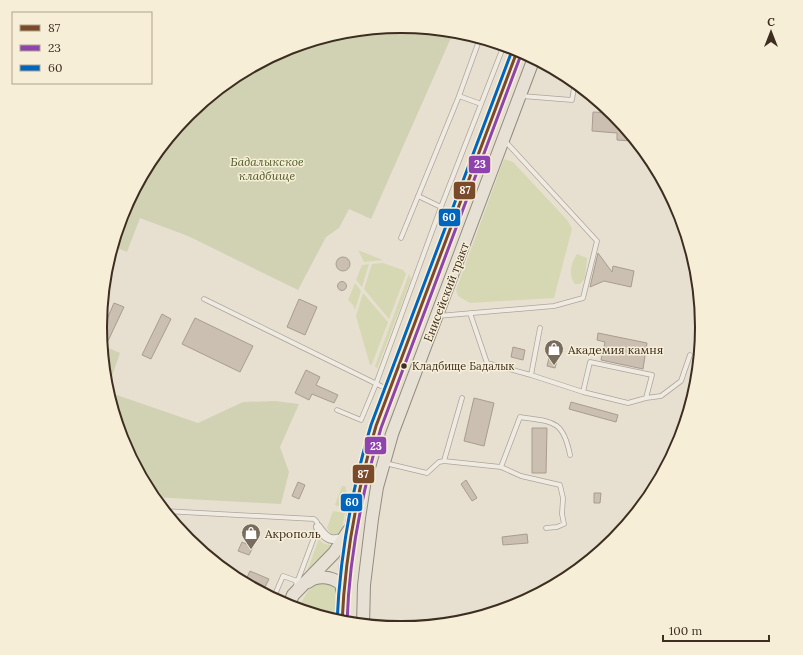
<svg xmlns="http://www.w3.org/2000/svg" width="803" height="655" font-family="Lora,serif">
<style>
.green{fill:#d6d7b3}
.cemetery{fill:#d1d1b3}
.building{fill:#cbbfb2;stroke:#a89c90}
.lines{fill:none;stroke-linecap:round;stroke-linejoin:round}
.lane-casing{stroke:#ada599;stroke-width:5.5}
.street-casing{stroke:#ada599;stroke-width:10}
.primary-casing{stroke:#928b80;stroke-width:14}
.lane{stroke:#efebe3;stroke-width:4}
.street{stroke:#efebe3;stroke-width:8}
.primary{stroke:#e6e1d4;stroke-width:12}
.bus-1-casing{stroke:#f7eed8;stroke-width:6}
.bus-2-casing{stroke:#f7eed8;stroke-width:6}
.bus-3-casing{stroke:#f7eed8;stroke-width:6}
.bus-1{stroke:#7a4b2a;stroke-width:3}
.bus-2{stroke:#8e44ad;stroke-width:3}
.bus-3{stroke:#0065bd;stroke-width:3}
.bus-dot{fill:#3d2e20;stroke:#f7eed8;stroke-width:1.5}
.labels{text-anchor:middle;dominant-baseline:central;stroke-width:3;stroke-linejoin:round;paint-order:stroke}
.bus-label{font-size:11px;fill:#3d2e20;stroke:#f7eed8;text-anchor:start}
.park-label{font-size:12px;font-style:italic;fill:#4d5a26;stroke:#f7eed8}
.street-label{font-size:12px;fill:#3d2e20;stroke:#f7eed8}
.poi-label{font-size:12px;fill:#3d2e20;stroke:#f7eed8;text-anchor:start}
.rim{fill:none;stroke:#3d2e20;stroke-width:2}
.line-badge{stroke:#f7eed8;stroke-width:1.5}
.badge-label{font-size:11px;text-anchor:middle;font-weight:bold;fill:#fff}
</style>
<rect width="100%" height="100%" fill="#e7e0d1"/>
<path class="green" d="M 504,159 L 513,162 L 568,221 L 572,229 L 554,298 L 470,303 L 458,296 L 456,290 Z
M 358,250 L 383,260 L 364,262 Z
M 577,254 L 587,258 L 585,278 L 580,284 L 575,284 C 568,276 571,262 577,254 Z
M 383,263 L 403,270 L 406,274 L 389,319 L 364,289 L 372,264 Z
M 369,264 L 362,287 L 356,280 L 362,265 Z
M 409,274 L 411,279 L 377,369 L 375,366 Z
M 355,283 L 361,291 L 355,310 L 353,305 L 348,300 Z
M 363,293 L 388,322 L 372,364 L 370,365 L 356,316 Z
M 342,486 L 345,486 L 347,493 L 340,507 L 335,505 Z
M 333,511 L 345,513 L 342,529 L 339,534 L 334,535 L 330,533 L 327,528 Z
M 319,539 L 324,544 L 331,545 L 330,548 L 306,574 Z
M 320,583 L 328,583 L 336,589 L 335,621 L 297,609 L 310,588 Z"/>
<path class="cemetery" d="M 402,26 L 454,31 L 371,219 L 349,209 L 339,228 L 326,237 L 298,290 L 188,236 L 140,218 L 127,252 L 113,246 L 123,212 L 151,160 L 188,114 L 234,77 L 286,49 L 343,32 Z
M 102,345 L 120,353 L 110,382 L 111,393 L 198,423 L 243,402 L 275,401 L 299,404 L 280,447 L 289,472 L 281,504 L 152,497 L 123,443 L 106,386 Z"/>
<path class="building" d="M 593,112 L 613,113 L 631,134 L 631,141 L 617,140 L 617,133 L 592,131 Z
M 598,253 L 612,272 L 613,266 L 634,271 L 631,287 L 604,281 L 590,287 Z
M336 264a7 7 0 1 1 14 0a7 7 0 1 1-14 0Z
M337.5 286a4.5 4.5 0 1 1 9 0a4.5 4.5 0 1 1-9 0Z
M 299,299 L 317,307 L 305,335 L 287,327 Z
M 114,303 L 124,307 L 107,343 L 101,340 L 101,333 Z
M 162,314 L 171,319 L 151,359 L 142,355 Z
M 195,318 L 253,346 L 240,372 L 182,344 Z
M 598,333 L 647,343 L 643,369 L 601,360 L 605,342 L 597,340 Z
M 513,347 L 525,350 L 523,360 L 511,357 Z
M 550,354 L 558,357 L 555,368 L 547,366 Z
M 306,370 L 320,377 L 316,385 L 338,395 L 334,403 L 312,394 L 309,400 L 295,393 Z
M 474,398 L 494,403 L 484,446 L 464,441 Z
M 571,402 L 618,415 L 616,422 L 569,409 Z
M 532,428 L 547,428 L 546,473 L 532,473 Z
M 466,480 L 477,498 L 472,501 L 461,484 Z
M 298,482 L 305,485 L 299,499 L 292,496 Z
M 594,493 L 601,493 L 600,503 L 594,503 Z
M 527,534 L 528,543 L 503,545 L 502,537 Z
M 242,542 L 253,547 L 249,555 L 238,551 Z
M 250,571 L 269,579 L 262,593 L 244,584 Z"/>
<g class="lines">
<g class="lane-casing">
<path id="lane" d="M 459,96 L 481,104
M 522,96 L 572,100 L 575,82
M 418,196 L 441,207
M 401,238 L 459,96 L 480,38
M 696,279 L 696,266
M 204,299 L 389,390
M 470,313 L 487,363 L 531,375 L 583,392 L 628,403 L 646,398 L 652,375 L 590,362 L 583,392
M 438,316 L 554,306 L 583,298 L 597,241 L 505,141
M 531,375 L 540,328
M 646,398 L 661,396 L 681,381 L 690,355
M 337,410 L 361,420 L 376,384 L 441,207 L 504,45
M 444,461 L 462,398
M 385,463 L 427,473 L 439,462 L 444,461 L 501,467 L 521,476 L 560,485 L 563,498 L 562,514 L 564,524 L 557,527 L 546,528
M 501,467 L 520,417 C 552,422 563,419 570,455
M 164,511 L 314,519 L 317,522 L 318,527 L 295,588
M 273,599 L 283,576 L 297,581 L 296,582"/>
</g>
<g class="street-casing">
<path id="street" d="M 318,527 C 326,539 331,542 345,537"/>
</g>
<g class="primary-casing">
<path id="primary" d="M 308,582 C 317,575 331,576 341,584 L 343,593
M 288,607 L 293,595 L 334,553 L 349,530
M 342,623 C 343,556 356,490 376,426 L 518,49
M 363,625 L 364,585 L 372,519 L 377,487 L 392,434 L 534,58"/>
</g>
<use href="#lane" class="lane"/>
<use href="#street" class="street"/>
<use href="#primary" class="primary"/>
<g class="bus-1-casing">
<path id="bus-1" d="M 342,623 C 345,555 357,491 376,426 L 518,49"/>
</g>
<g class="bus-2-casing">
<path id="bus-2" d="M 347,623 C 349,556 362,492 381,428 L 522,52"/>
</g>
<g class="bus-3-casing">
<path id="bus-3" d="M 337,622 C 340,554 352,489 371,425 L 513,48"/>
</g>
<use href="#bus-1" class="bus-1"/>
<use href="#bus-2" class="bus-2"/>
<use href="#bus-3" class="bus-3"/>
</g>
<defs>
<g id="shop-pin" transform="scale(1)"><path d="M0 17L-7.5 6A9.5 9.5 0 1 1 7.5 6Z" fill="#786c5e" stroke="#f7eed8"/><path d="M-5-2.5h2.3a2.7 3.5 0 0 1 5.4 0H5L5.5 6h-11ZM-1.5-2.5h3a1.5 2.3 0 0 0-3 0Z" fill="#fff"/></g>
</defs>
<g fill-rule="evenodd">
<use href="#shop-pin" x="554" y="349"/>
<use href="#shop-pin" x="251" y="533"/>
</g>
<circle class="bus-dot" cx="404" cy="366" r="3.5"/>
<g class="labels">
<g class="bus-label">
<text x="412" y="366">Кладбище Бадалык</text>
</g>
<g class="park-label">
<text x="267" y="161">Бадалыкское<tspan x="267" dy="14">кладбище</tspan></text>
</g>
<g class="street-label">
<text transform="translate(446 292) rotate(-69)">Енисейский тракт</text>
</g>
<g class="poi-label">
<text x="568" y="349">Академия камня</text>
<text x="265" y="533">Акрополь</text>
</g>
</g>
<path d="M0 0H803V655H0ZM107 327a294 294 0 1 1 588 0a294 294 0 1 1-588 0Z" fill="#f7eed8" fill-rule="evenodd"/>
<path class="rim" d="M107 327a294 294 0 1 1 588 0a294 294 0 1 1-588 0Z"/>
<g class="line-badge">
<rect x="468" y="155" width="23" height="19" rx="4" fill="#8e44ad"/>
<rect x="453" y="181" width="23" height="19" rx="4" fill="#7a4b2a"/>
<rect x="438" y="208" width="23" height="19" rx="4" fill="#0065bd"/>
<rect x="364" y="436" width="23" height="19" rx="4" fill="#8e44ad"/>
<rect x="352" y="464" width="23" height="20" rx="4" fill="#7a4b2a"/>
<rect x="340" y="493" width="23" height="19" rx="4" fill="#0065bd"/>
</g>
<g class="badge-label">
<text x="480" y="168">23</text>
<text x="465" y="194">87</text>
<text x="449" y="221">60</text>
<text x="376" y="450">23</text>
<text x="363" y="478">87</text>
<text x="352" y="506">60</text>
</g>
<rect x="12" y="12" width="140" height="72" fill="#f7eed8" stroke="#ada18e"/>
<rect x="20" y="25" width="20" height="6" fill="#7a4b2a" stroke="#ada18e"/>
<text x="48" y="32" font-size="12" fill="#3d2e20">87</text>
<rect x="20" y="45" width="20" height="6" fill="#8e44ad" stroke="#ada18e"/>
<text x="48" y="52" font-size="12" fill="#3d2e20">23</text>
<rect x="20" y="65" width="20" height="6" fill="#0065bd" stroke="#ada18e"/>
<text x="48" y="72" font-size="12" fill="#3d2e20">60</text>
<g transform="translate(771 32)" stroke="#f7eed8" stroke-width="3" paint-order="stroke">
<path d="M0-3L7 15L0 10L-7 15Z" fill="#3d2e20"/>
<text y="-6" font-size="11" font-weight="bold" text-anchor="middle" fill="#3d2e20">С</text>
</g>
<path d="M663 635v6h106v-6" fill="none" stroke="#3d2e20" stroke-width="2"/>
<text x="669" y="635" font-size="12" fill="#3d2e20" stroke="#f7eed8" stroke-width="3" paint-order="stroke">100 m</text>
</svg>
